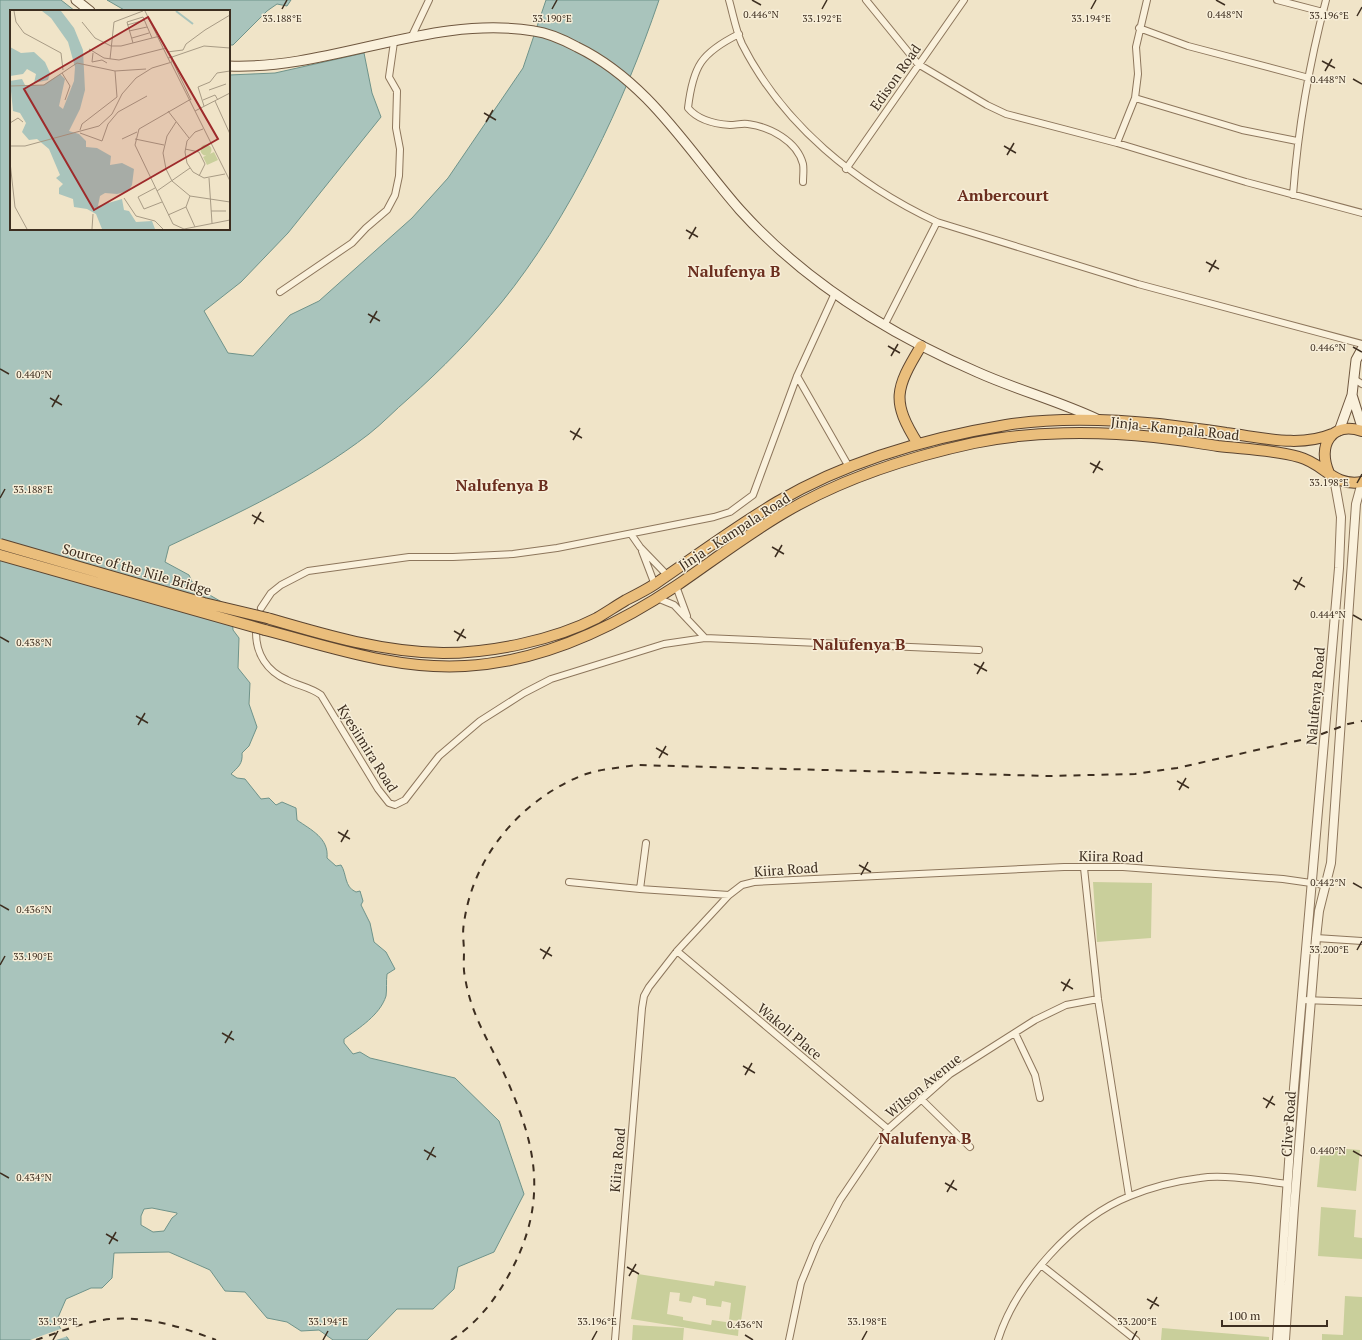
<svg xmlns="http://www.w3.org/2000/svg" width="1362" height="1340" font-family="'PT Serif',serif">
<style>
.green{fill:#c9cf9b}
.water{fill:#a9c4bc;stroke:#6f938a;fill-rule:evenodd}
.pier{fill:#f0e4c8}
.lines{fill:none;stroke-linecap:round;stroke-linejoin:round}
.minor-casing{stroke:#8d765c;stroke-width:8}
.tertiary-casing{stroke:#8d765c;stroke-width:10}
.secondary-casing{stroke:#6f573f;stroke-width:11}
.trunk-casing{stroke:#5b4430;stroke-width:12}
.minor{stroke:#faf1dc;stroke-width:6}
.tertiary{stroke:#faf1dc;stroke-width:8}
.secondary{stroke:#faf1dc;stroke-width:9}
.trunk{stroke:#eabe7c;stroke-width:10}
.rail{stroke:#3d2e20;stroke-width:2;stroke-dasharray:7 7;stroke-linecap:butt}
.trunk-bridge-casing{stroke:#5b4430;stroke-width:12;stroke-linecap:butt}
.trunk-bridge{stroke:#eabe7c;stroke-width:10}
.ticks{fill:none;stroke:#3d2e20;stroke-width:1.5}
.labels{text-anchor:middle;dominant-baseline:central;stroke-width:3;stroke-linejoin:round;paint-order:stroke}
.street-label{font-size:14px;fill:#3d2e20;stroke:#f7eed8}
.quarter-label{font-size:16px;font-weight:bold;fill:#6b2e1e;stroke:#f7eed8}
.inset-river{fill:none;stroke:#a9c4bc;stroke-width:2}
.inset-road{fill:none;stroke:#a89b85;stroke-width:1}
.view{fill:#9e2a2b;fill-opacity:0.15;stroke:#9e2a2b;stroke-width:2}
.inset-edge{fill:none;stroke:#3d2e20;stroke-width:2}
.ticks-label{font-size:10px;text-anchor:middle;fill:#3d2e20;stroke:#f7eed8;stroke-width:3;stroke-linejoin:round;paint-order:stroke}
</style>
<rect width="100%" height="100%" fill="#f0e4c8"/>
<path class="green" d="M 1093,882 L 1152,883 L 1151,938 L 1097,942 Z
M 1321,1147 L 1360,1150 L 1356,1191 L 1317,1187 Z
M 1321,1207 L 1356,1210 L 1354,1237 L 1362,1238 L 1362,1259 L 1318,1256 Z
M 638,1274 L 714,1286 L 715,1281 L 746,1286 L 741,1321 L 729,1320 L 731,1303 L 722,1301 L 721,1307 L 706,1305 L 706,1299 L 693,1296 L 691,1303 L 679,1301 L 680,1293 L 670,1292 L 667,1314 L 683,1317 L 683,1320 L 711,1325 L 712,1320 L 739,1324 L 738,1336 L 631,1319 Z
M 1345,1296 L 1362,1297 L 1362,1340 L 1322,1340 L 1322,1334 L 1343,1335 Z
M 633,1325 L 684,1328 L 683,1340 L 632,1340 Z
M 1162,1328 L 1269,1337 L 1269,1340 L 1161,1340 Z"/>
<path class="water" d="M 0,0 L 61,0 L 75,11 L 11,11 L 11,229 L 229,229 L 229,75 L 275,73 L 364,53 L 372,93 L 381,117 L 288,233 L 241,282 L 204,311 L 228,353 L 253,356 L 290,315 L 319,301 L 412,218 L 448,178 L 523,68 L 546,0 L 659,0 C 624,103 570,218 501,303 C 473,337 442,369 408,399 C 395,410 383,423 369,434 C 308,481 239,513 169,546 L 165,562 L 189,575 L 194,586 L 227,605 L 232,615 L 233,630 L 239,638 L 238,668 L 250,683 L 249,704 L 257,727 L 249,746 L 242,753 C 243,764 238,767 231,774 L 237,778 L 245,779 L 261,799 L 269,798 L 276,805 L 282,802 L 296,808 L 297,820 C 311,830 329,838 327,858 L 336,866 L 341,865 C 347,874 344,887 356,892 L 360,891 L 363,901 L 361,905 L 370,923 L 374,942 L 386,952 L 395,969 L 387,974 C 386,981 387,990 386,996 C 380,1015 359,1028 344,1039 L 344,1043 L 353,1054 L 360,1052 L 370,1058 L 455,1078 L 499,1121 L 524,1194 L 494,1252 L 458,1267 L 454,1289 L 433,1309 L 397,1309 L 367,1340 L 333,1340 L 319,1330 L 301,1331 L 287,1322 L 267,1318 L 245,1292 L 225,1291 L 210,1270 L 169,1252 L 114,1253 L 112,1278 L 102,1288 L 91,1288 L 66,1299 L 56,1322 L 69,1340 L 0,1340 ZM 152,1208 L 177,1213 L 177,1214 L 172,1218 L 164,1231 L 153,1232 L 141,1225 L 141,1216 L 144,1209 Z
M 107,0 L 291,0 L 287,6 L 277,4 L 267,11 L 233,45 L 229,45 L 229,11 L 126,11 Z"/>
<path class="pier" d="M 63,1328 L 68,1336 L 56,1340 L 30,1340 Z"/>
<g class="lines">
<g class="minor-casing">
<path id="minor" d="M 729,0 C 733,14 736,31 742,44 C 783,125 856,184 937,222 L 1138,284 L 1362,344
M 866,0 L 918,64 L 987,105 L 1006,114 L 1117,143 L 1246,182 L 1362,213
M 1277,0 L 1323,12
M 1139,28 L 1188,46 L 1309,78
M 739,34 C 701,53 693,66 688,108 C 698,120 715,124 730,125 C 736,125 742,123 748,124 C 770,127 797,141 803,164 C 804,169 803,176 803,182
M 411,38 L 429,0
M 1135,98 L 1242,130 L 1297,141
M 1117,143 L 1135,98 L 1138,74 L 1136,47 L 1147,0
M 846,169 L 964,0
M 1293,195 C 1298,129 1309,64 1326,0
M 280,292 L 352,243 L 366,228 L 387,210 L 395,195 L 399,176 L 400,149 L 396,128 L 397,91 L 389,77 L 394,42
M 884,326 L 937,222
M 797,376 L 849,467
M 1354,379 L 1362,384
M 631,534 L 640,547 L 667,575
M 642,551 L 655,585
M 676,586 L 687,616
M 657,598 L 674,605 L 705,638
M 261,608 L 271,593 L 281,585 L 308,571 L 409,557 L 453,557 L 513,554 L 557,548 L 714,517 L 730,512 L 753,495 L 797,376 L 835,293
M 256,632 C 256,654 267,671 287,680 C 299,686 310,687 321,695 L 378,789 L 389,803 L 395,805 L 405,800 L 439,756 L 480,721 L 524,693 L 551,679 L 664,644 L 705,638 L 979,650
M 1084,868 L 1098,999 L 1129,1196
M 569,882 L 640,889 L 729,895
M 640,889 L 646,843
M 1316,938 L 1362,941
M 677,951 L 888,1129
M 1302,1000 L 1362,1002
M 1015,1033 L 1035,1075 L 1040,1098
M 921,1099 L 970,1147
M 1041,1265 L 1136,1340
M 615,1340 L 642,1008 L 644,996 L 649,987 L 677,951 L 729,895 L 742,885 L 754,882 L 1064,867 L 1123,867 L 1283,879 L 1325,885
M 789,1340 L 801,1283 L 817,1244 L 840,1200 L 888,1129 L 950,1074 L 1035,1020 L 1066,1005 L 1098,999
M 998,1340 C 1016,1283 1074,1218 1130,1196 C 1152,1187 1176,1181 1200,1178 C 1224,1174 1263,1181 1288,1184"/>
</g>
<g class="tertiary-casing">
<path id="tertiary" d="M 1277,1340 L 1294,1088 L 1339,568 L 1341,517 L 1334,478
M 1285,1340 L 1294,1208 L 1316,938 L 1319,911 L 1331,863 L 1356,504 L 1362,482"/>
</g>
<g class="secondary-casing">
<path id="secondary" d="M 76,0 L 90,11
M 229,66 C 332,70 431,14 534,31 C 549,33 564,40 577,47 C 649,82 689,152 740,210 C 805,282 889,334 977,372 C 1017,390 1059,401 1099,420
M 1352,395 L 1362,427
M 1339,431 L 1352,395 L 1356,360 L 1362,349"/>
</g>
<g class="trunk-casing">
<path id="trunk" d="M 918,444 C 891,401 895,389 921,346
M 1329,473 C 1317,446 1331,421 1362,431
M 267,618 C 325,635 382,652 443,653 C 492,653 554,640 597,618 C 607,612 616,606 626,600 C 636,595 646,590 655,584 C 696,556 735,527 777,502 C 847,461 927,438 1006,425 C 1056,417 1109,419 1159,424 C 1181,427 1204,429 1226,433 C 1260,437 1299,448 1332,434
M 265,630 C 331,647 396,670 465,666 C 542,662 613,628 676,586 C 711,562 745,536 782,514 C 839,480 909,457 974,443 C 1030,431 1097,431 1154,437 C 1176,439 1197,443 1218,446 C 1243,449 1276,450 1299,457 C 1325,464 1333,487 1362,482"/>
</g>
<use href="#minor" class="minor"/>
<use href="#tertiary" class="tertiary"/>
<use href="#secondary" class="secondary"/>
<use href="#trunk" class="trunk"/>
<path class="rail" d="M 36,1340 C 60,1332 85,1321 111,1319 C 147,1316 182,1327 216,1340
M 451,1340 C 481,1321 501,1292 516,1261 C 549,1191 533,1136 502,1069 C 487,1039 470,1011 465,977 C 463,969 464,960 464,952 C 464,943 462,933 464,923 C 473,856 521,800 583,775 C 599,769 619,768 636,765 L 1050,776 L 1135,774 L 1177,768 L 1248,752 L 1314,737 L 1348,724 L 1362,721"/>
<g class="trunk-bridge-casing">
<path id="trunk-bridge" d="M 0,544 L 204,603 L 267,618
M 0,555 L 265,630"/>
</g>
<use href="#trunk-bridge" class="trunk-bridge"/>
</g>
<path class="ticks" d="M 752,0 L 761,5M 1216,0 L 1225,5M 282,9 L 287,0M 552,9 L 557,0M 822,9 L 827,0M 1091,9 L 1096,0M 1357,16 L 1362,7M 1322,61 L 1335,68M 1325,71 L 1332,59M 1353,79 L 1362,84M 484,113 L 496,120M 486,122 L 493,110M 1004,146 L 1016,153M 1007,155 L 1014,143M 686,230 L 698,237M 689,239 L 696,227M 1206,262 L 1219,269M 1209,272 L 1216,260M 368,314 L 380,321M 370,323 L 377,311M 888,346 L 900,353M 1353,347 L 1362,352M 891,356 L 898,344M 0,369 L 9,374M 50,398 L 62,405M 52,407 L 59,395M 570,431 L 582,438M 573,440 L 580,428M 1090,463 L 1103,470M 1093,473 L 1100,461M 1357,483 L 1362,474M 0,498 L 5,489M 252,515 L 264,522M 254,524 L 261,512M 772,547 L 784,554M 775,557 L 782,545M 1293,580 L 1305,587M 1295,590 L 1302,577M 1353,615 L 1362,620M 454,631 L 466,638M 0,637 L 9,642M 457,641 L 464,629M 974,664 L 987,671M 977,674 L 984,662M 136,716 L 148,723M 138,725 L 145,713M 656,748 L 668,755M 659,758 L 666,746M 1177,781 L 1189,788M 1179,790 L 1186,778M 338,832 L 350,839M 341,842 L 348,830M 859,865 L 871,872M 861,875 L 868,862M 1353,883 L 1362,888M 0,905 L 9,910M 540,949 L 552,956M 1357,950 L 1362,941M 543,959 L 550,947M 0,965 L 5,956M 1061,982 L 1073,989M 1063,991 L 1070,979M 222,1033 L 234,1040M 225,1043 L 232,1031M 743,1066 L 755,1073M 745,1075 L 752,1063M 1263,1098 L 1275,1105M 1266,1108 L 1273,1096M 424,1150 L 436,1157M 1353,1151 L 1362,1156M 427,1160 L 434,1147M 0,1173 L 9,1178M 945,1183 L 957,1190M 947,1192 L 954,1180M 106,1234 L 118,1241M 109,1244 L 116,1232M 627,1267 L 639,1274M 629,1276 L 636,1264M 1147,1299 L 1159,1306M 1150,1309 L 1157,1297M 745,1335 L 753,1340M 53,1340 L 58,1331M 323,1340 L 328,1331M 592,1340 L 597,1331M 862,1340 L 867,1331M 1132,1340 L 1137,1331"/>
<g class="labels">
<g class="street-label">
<text transform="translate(895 77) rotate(-55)">Edison Road</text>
<text transform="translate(1175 428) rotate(6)">Jinja - Kampala Road</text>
<text transform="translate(734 531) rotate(-33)">Jinja - Kampala Road</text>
<text transform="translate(137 569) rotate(16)">Source of the Nile Bridge</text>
<text transform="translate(1315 696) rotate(-85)">Nalufenya Road</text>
<text transform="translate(368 748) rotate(58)">Kyesiimira Road</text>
<text transform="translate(1111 856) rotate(1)">Kiira Road</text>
<text transform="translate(786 869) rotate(-4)">Kiira Road</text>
<text transform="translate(790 1031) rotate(40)">Wakoli Place</text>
<text transform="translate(923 1085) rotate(-39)">Wilson Avenue</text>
<text transform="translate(1288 1124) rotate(-86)">Clive Road</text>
<text transform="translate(617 1160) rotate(-85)">Kiira Road</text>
</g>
<g class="quarter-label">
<text x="1003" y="195">Ambercourt</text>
<text x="734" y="271">Nalufenya B</text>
<text x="502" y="485">Nalufenya B</text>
<text x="859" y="644">Nalufenya B</text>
<text x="925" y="1138">Nalufenya B</text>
</g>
</g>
<g transform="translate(10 10)">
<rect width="220" height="220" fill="#f0e4c8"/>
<path d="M190.5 140a5.5 5.5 0 1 1 11 0a5.5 5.5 0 1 1-11 0ZM 204,142 L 208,150 L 197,155 L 193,147 Z" fill="#c9cf9b"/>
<path d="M 32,1 L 51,1 L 64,18 L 73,40 L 75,80 L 70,99 L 59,121 L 69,124 L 76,131 L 76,137 L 87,138 L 101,146 L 100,155 L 112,153 L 124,159 L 122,175 L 118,181 L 107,184 L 95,183 L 90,186 L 88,196 L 112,189 L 114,200 L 119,201 L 126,212 L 142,211 L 145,219 L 92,219 L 86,204 L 77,199 L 64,197 L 63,189 L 49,184 L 49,178 L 53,174 L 46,168 L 50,165 L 39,139 L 27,129 L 19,130 L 12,122 L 16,113 L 10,103 L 3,101 L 0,71 L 12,69 L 15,75 L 33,75 L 50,64 L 55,69 L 49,96 L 53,99 L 64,71 L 65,57 L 58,32 L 41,8 ZM 0,37 L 11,43 L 24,42 L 35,52 L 40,63 L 38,70 L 24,73 L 26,64 L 17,59 L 13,64 L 0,66 Z" fill="#a9c4bc"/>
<path class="inset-river" d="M 166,1 L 183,14"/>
<path class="inset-road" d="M 4,1 L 6,12 L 14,23 L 51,43 L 53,60M 135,1 L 158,48M 72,12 L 85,28 L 101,36 L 111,36 L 150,26M 117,15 L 135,10M 119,21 L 137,17M 122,28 L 139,23M 123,33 L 117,12 L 133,7 L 142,28M 79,39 L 94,48 L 109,50 L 156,38M 157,42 L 173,40 L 176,34 L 195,20 L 220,5M 83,43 L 82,52 L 92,50 L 97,53M 162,47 L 194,36 L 220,38M 100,49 L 104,12 L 133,1M 163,52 L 181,90M 161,53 L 220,171M 52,63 L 60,76 L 55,90M 0,76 L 34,75 L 67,53 L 105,61 L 136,59M 199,80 L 216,74M 181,89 L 129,119 L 125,135 L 163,214 L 174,219 L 220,210M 193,90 L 205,85 L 208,90M 205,91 L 220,124M 194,96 L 188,77 L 200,72 L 207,63 L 220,61M 158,101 L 179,128M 185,101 L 220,83M 166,112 L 157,126 L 153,143 L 156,159 L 162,171 L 180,186 L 220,192M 0,113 L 8,108 L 13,112M 193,119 L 185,122 L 177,131 L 175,142 L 177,153 L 183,162 L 194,168 L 215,164M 70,120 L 72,114 L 107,87 L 105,61M 70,123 L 92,131 L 98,114 L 108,102 L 137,86M 112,129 L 127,122M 125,129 L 154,135M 0,136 L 15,136 L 89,116 L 102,104 L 112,84 L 126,68 L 142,58 L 162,52 L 162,47 L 158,48 L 160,52M 175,139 L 189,142 L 195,154 L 189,166M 0,152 L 5,197 L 17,219M 199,168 L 202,213M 145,178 L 128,187 L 134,199 L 152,192M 147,181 L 180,158M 114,188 L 126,206 L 145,211 L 153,219M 176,197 L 185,217M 201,201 L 216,201M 158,205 L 176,197 L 180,186M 82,219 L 83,204"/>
<path class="view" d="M 138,7 L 208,129 L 84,200 L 14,79 Z"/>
<rect width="220" height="220" class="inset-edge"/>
</g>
<g class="ticks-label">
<text x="1225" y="18">0.448°N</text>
<text x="761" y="18">0.446°N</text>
<text x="1329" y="19">33.196°E</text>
<text x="822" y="22">33.192°E</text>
<text x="1091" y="22">33.194°E</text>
<text x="282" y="22">33.188°E</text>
<text x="552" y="22">33.190°E</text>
<text x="1328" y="83">0.448°N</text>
<text x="1328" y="351">0.446°N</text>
<text x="34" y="378">0.440°N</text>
<text x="1329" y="486">33.198°E</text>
<text x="33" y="493">33.188°E</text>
<text x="1328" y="618">0.444°N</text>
<text x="34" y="646">0.438°N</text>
<text x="1328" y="886">0.442°N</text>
<text x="34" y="913">0.436°N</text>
<text x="1329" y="953">33.200°E</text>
<text x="33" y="960">33.190°E</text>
<text x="1328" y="1154">0.440°N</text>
<text x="34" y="1181">0.434°N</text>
<text x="58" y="1325">33.192°E</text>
<text x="328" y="1325">33.194°E</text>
<text x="597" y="1325">33.196°E</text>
<text x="867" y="1325">33.198°E</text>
<text x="1137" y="1325">33.200°E</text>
<text x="745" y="1328">0.436°N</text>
</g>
<path d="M1222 1320v6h105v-6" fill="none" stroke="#3d2e20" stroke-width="2"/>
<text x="1228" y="1320" font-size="12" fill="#3d2e20" stroke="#f7eed8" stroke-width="3" paint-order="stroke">100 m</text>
</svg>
